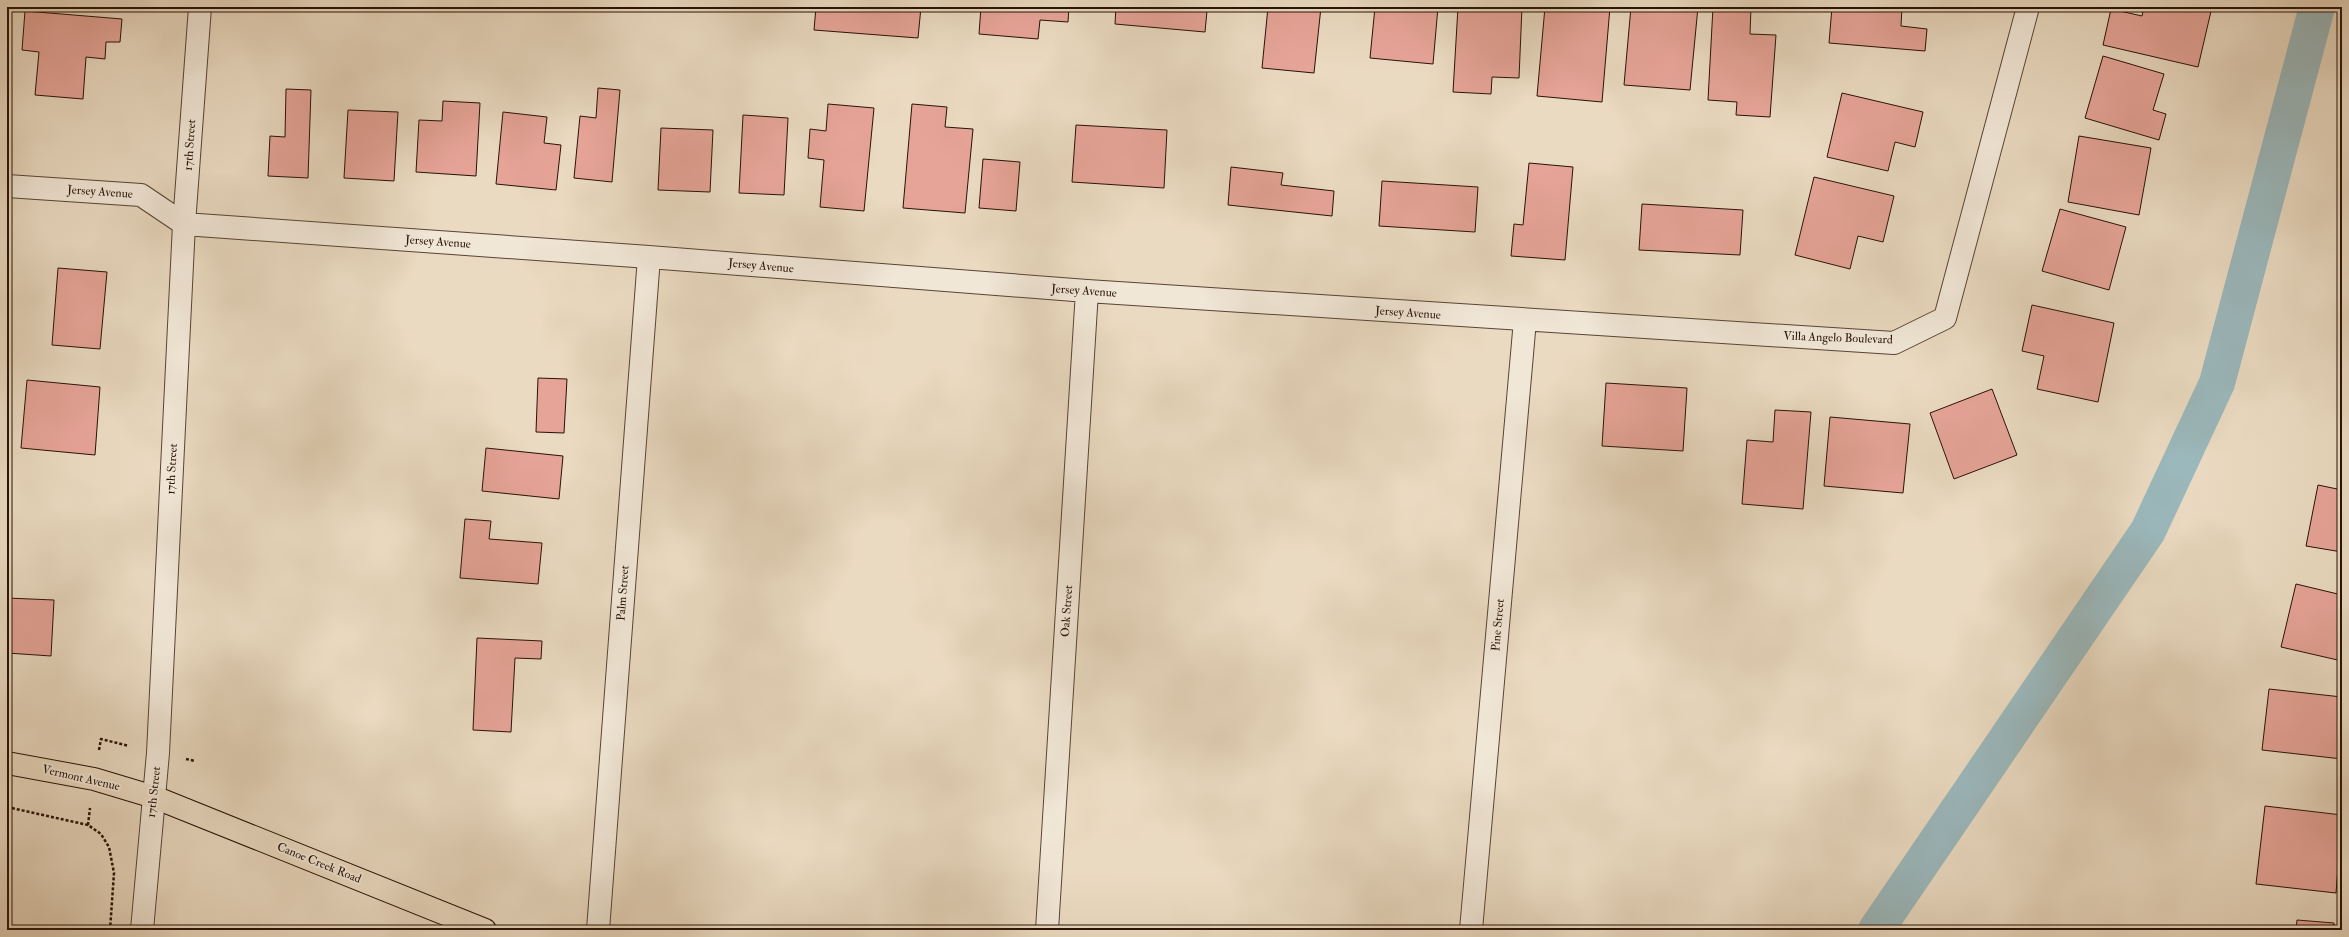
<svg xmlns="http://www.w3.org/2000/svg" width="2349" height="937" font-family="'IM FELL Double Pica',serif">
<style>
.lines{fill:none;stroke-linecap:round;stroke-linejoin:round}
.canal{stroke:#9bb8bc;stroke-width:36}
.building{fill:#e6a498;stroke:#281206}
.minor-casing{stroke:#584435;stroke-width:24}
.major-casing{stroke:#281206;stroke-width:24}
.path{stroke:#281206;stroke-width:2.5;stroke-dasharray:3 2;stroke-linecap:butt}
.minor{stroke:#f1e7d7;stroke-width:22}
.major{stroke:#eadac1;stroke-width:22}
.labels{text-anchor:middle;dominant-baseline:central;stroke-width:3.5;stroke-linejoin:round;paint-order:stroke}
.street-label{font-size:12px;fill:#281206;stroke:#f1e7d7}
</style>
<rect width="100%" height="100%" fill="#eadac1"/>
<filter id="stains"><feTurbulence type="fractalNoise" baseFrequency=".005" numOctaves="4"/><feColorMatrix values="0 0 0 0 .2 0 0 0 0 .09 0 0 0 0 .02 0 0 0 .5 -.17"/></filter>
<radialGradient id="worn" r=".72"><stop offset=".6" stop-color="#630" stop-opacity="0"/><stop offset="1" stop-color="#630" stop-opacity=".3"/></radialGradient>
<g class="lines">
<path class="canal" d="M 1876,930 L 2148,531 L 2217,383 L 2317,7"/>
</g>
<path class="building" d="M 816,7 L 921,7 L 918,38 L 814,30 Z
M 981,7 L 1069,7 L 1068,22 L 1040,20 L 1038,39 L 979,34 Z
M 1116,7 L 1169,7 L 1207,11 L 1205,32 L 1115,24 Z
M 1268,7 L 1321,7 L 1314,73 L 1262,68 Z
M 1375,7 L 1438,7 L 1433,64 L 1370,58 Z
M 1458,7 L 1522,7 L 1519,78 L 1492,77 L 1491,94 L 1453,92 Z
M 1545,7 L 1610,7 L 1602,102 L 1537,96 Z
M 1631,7 L 1698,7 L 1690,90 L 1624,85 Z
M 1713,7 L 1751,8 L 1750,34 L 1776,35 L 1770,117 L 1736,115 L 1737,102 L 1708,100 Z
M 1832,7 L 1902,7 L 1901,26 L 1927,29 L 1925,51 L 1829,43 Z
M 2144,7 L 2212,7 L 2198,67 L 2103,45 L 2111,9 L 2142,16 Z
M 25,11 L 122,19 L 120,42 L 106,42 L 105,59 L 86,57 L 83,99 L 35,95 L 39,52 L 22,50 Z
M 2103,56 L 2164,74 L 2153,110 L 2166,114 L 2159,140 L 2085,118 Z
M 598,88 L 620,90 L 612,182 L 574,178 L 580,116 L 596,118 Z
M 286,89 L 311,90 L 308,178 L 268,176 L 270,136 L 285,137 Z
M 1842,93 L 1923,112 L 1915,147 L 1895,142 L 1888,171 L 1827,157 Z
M 443,101 L 480,103 L 476,176 L 416,172 L 419,120 L 442,121 Z
M 828,104 L 874,108 L 864,211 L 820,207 L 824,160 L 808,158 L 810,129 L 826,131 Z
M 912,104 L 947,107 L 945,127 L 973,129 L 965,213 L 903,208 Z
M 348,110 L 398,112 L 394,181 L 344,178 Z
M 503,112 L 547,117 L 544,143 L 561,145 L 556,190 L 496,184 Z
M 743,115 L 788,118 L 784,195 L 739,193 Z
M 1076,125 L 1167,130 L 1164,188 L 1072,182 Z
M 661,128 L 713,130 L 710,192 L 658,190 Z
M 2079,136 L 2151,148 L 2139,215 L 2068,202 Z
M 983,159 L 1020,162 L 1016,211 L 979,208 Z
M 1529,163 L 1573,167 L 1565,260 L 1511,256 L 1514,224 L 1523,225 Z
M 1231,167 L 1283,173 L 1281,185 L 1334,191 L 1332,216 L 1228,205 Z
M 1814,177 L 1894,196 L 1883,242 L 1858,236 L 1850,269 L 1795,255 Z
M 1382,181 L 1478,187 L 1475,232 L 1379,226 Z
M 1642,204 L 1743,210 L 1740,255 L 1639,250 Z
M 2060,209 L 2126,227 L 2109,290 L 2042,271 Z
M 58,268 L 107,272 L 100,349 L 52,345 Z
M 2032,305 L 2114,323 L 2098,402 L 2037,389 L 2044,356 L 2022,351 Z
M 538,378 L 567,379 L 564,433 L 536,432 Z
M 27,380 L 100,387 L 95,455 L 21,448 Z
M 1606,383 L 1687,388 L 1683,451 L 1602,446 Z
M 1992,389 L 2017,455 L 1954,479 L 1930,413 Z
M 1775,410 L 1811,412 L 1803,509 L 1742,504 L 1747,440 L 1773,442 Z
M 1830,417 L 1910,424 L 1903,493 L 1824,486 Z
M 486,448 L 563,456 L 559,499 L 482,491 Z
M 2318,485 L 2342,490 L 2342,552 L 2306,546 Z
M 465,519 L 491,521 L 489,539 L 542,543 L 538,584 L 460,578 Z
M 2296,584 L 2342,595 L 2342,661 L 2281,647 Z
M 7,598 L 54,600 L 51,656 L 7,653 Z
M 477,638 L 542,641 L 541,659 L 515,658 L 511,732 L 473,730 Z
M 2269,689 L 2342,697 L 2342,759 L 2262,750 Z
M 2265,806 L 2342,815 L 2336,893 L 2256,884 Z
M 2297,920 L 2334,923 L 2334,930 L 2296,930 Z"/>
<g class="lines">
<g class="minor-casing">
<path id="minor" d="M 7,186 L 141,195 L 184,224 L 649,257 L 1087,291 L 1894,343 L 1945,318 L 2028,7
M 142,930 L 158,753 L 184,224 L 200,7
M 598,930 L 649,257
M 1047,930 L 1087,291
M 1471,930 L 1525,320"/>
</g>
<g class="major-casing">
<path id="major" d="M 7,763 L 94,779 L 154,797 L 485,930"/>
</g>
<path class="path" d="M 99,750 L 101,739 L 129,746
M 186,759 L 195,761
M 7,807 L 88,825 L 101,834 L 109,847 L 114,873 L 110,930
M 88,825 L 90,808"/>
<use href="#minor" class="minor"/>
<use href="#major" class="major"/>
</g>
<g class="labels">
<g class="street-label">
<text transform="translate(190 145) rotate(-86)">17th Street</text>
<text transform="translate(100 192) rotate(4)">Jersey Avenue</text>
<text transform="translate(438 242) rotate(4)">Jersey Avenue</text>
<text transform="translate(761 266) rotate(5)">Jersey Avenue</text>
<text transform="translate(1084 291) rotate(4)">Jersey Avenue</text>
<text transform="translate(1408 313) rotate(4)">Jersey Avenue</text>
<text transform="translate(1838 338) rotate(2)">Villa Angelo Boulevard</text>
<text transform="translate(172 469) rotate(-87)">17th Street</text>
<text transform="translate(623 593) rotate(-86)">Palm Street</text>
<text transform="translate(1067 611) rotate(-86)">Oak Street</text>
<text transform="translate(1498 625) rotate(-85)">Pine Street</text>
<text transform="translate(81 778) rotate(13)">Vermont Avenue</text>
<text transform="translate(154 792) rotate(-84)">17th Street</text>
<text transform="translate(319 863) rotate(22)">Canoe Creek Road</text>
</g>
</g>
<rect width="2349" height="937" fill="none" stroke="#eadac1" stroke-width="24"/>
<rect x="8" y="8" width="2333" height="921" fill="none" stroke="#281206" stroke-width="2"/>
<rect x="12" y="12" width="2325" height="913" fill="none" stroke="#281206"/>
<rect width="100%" height="100%" filter="url(#stains)"/>
<rect width="100%" height="100%" fill="url(#worn)"/>
</svg>
